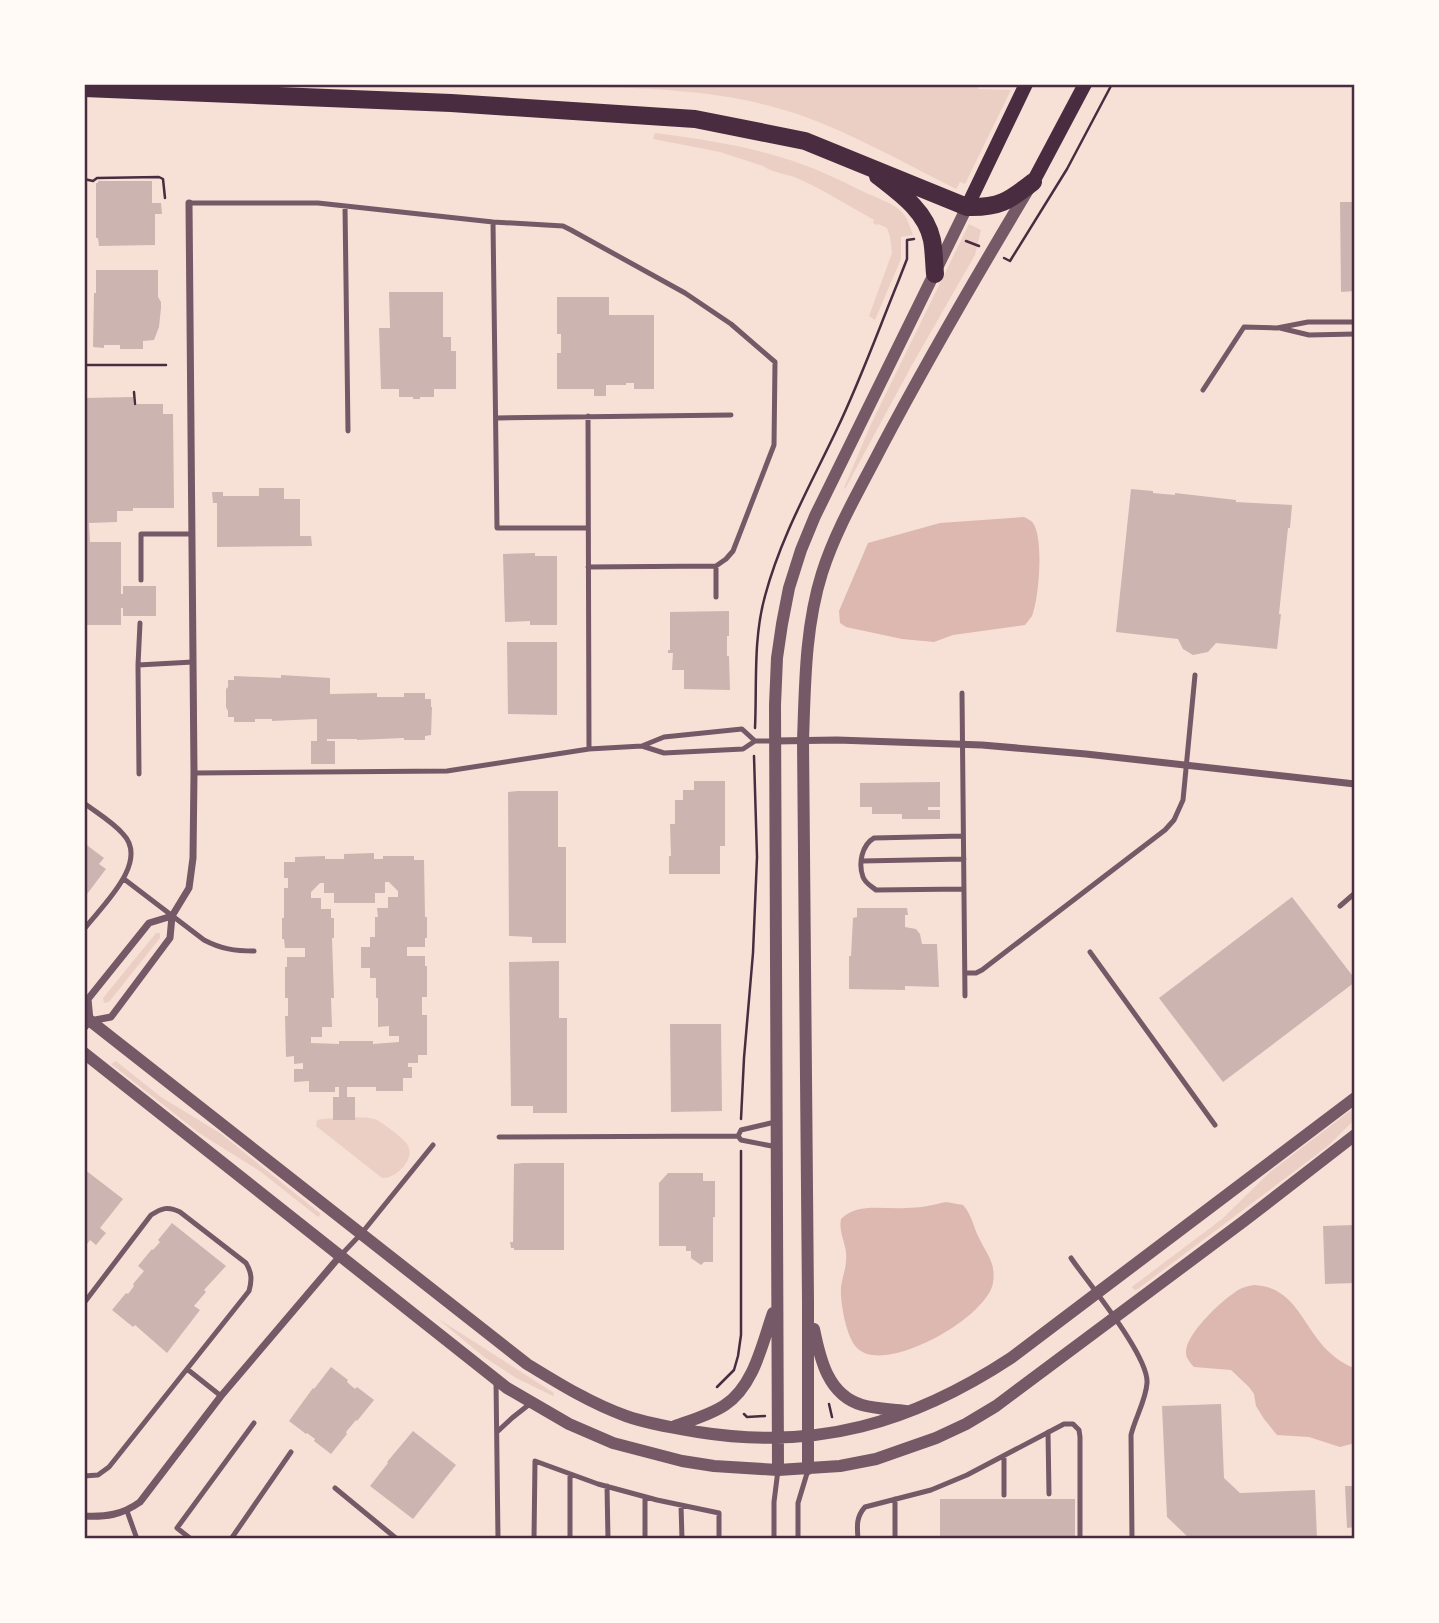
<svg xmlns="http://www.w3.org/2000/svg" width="1439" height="1623" font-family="'Varela Round',sans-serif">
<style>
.green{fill:#ebcfc5}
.water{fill:#dcb8b0}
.building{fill:#ccb4b1;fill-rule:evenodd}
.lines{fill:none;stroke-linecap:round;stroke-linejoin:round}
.path{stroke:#4a2c40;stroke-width:2.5}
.service{stroke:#755966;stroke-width:5}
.minor{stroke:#755966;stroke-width:7}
.tertiary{stroke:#755966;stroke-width:12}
.secondary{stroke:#4a2c40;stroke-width:14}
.motorway{stroke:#4a2c40;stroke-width:18}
.neatline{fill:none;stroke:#4a2c40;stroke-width:2.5}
</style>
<rect width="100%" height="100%" fill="#f7e1d7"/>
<path class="green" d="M 586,84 L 778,84 L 978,87 L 978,89 L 1011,90 L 965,184 L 960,182 L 956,189 C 904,163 852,133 797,114 C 729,91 657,88 586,87 Z
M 655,133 C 702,139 748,146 793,161 C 817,169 840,180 862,191 C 874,197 891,202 901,211 C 907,217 910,226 913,235 L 901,237 L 901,259 L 875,320 L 869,316 L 892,253 L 890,237 L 887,228 L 878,224 L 876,225 L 873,223 L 874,220 L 867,216 C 844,203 822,189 799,179 C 788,174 772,173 763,166 L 720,152 L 653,139 Z
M 969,224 L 981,230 L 975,255 L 912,365 L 845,489 L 844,488 L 871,424 Z
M 156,933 L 160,933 L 160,938 L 109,1002 L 104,1003 L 103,998 Z
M 116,1061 L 161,1097 L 220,1133 L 321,1214 L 318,1217 L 261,1172 L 199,1133 L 111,1064 Z
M 1355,1107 L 1355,1119 L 1328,1146 L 1138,1289 L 1135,1290 L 1132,1288 L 1133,1286 L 1222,1219 L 1270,1172 Z
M 322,1119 C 334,1118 367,1115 377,1120 C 384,1124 403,1138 407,1144 C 417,1158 396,1179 382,1178 L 316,1126 L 317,1120 Z
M 437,1318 L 554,1393 L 553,1396 L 516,1378 L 484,1357 Z"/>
<path class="water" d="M 1024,517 C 1026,518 1032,521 1033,523 C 1044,538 1039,599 1032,616 C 1031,617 1026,624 1025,625 L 953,635 L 934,642 L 902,639 L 846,627 L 840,623 L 839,611 L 868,543 L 940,523 Z
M 946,1202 L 963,1205 C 972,1215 973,1226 979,1238 C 987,1255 996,1262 993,1283 C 987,1318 884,1376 857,1348 C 846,1337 840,1302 841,1287 C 842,1278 846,1269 846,1260 C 848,1246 838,1234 841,1219 C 858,1202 884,1210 906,1208 C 920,1208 933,1205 946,1202 Z
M 1254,1285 C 1296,1287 1302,1326 1328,1351 C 1336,1359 1345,1364 1355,1369 L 1355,1443 L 1340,1447 L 1309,1437 L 1277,1435 L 1264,1419 L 1256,1406 L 1254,1394 L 1249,1387 L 1231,1370 L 1194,1367 C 1191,1364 1186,1358 1186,1353 C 1185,1335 1220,1302 1234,1293 C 1240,1288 1247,1286 1254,1285 Z"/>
<path class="building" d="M 98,181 L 152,181 L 152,203 L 161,203 L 162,214 L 155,214 L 155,245 L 99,246 L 98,238 L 96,238 L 96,183 L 98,183 Z
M 1340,202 L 1355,202 L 1355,291 L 1341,292 Z
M 96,270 L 158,270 L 158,297 L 161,302 L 161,308 L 159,327 L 154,340 L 143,341 L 143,349 L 120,349 L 120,345 L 104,345 L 104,348 L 93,347 L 94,293 L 96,293 Z
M 389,292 L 443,292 L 443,337 L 451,337 L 451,351 L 456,351 L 456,389 L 434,389 L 434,397 L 420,397 L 420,399 L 413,399 L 413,397 L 399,397 L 399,389 L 381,389 L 379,328 L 390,328 Z
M 557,297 L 609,297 L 609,315 L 654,315 L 654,389 L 634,389 L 634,383 L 626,383 L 626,385 L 606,385 L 606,396 L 594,396 L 594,389 L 557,389 L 557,353 L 561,353 L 561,334 L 557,334 Z
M 133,397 L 133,404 L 163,404 L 163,414 L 173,414 L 174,508 L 133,508 L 133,511 L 117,511 L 117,522 L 89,523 L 90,542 L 121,542 L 121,594 L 123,594 L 123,586 L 156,586 L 156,616 L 123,616 L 123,608 L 121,608 L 121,625 L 84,625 L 84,398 Z
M 259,488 L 284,488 L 284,499 L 300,499 L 300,536 L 311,536 L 312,546 L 217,547 L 217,503 L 213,503 L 212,492 L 223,492 L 223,496 L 259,496 Z
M 1131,489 L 1153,491 L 1153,493 L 1175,495 L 1175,493 L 1236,500 L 1236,502 L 1292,505 L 1290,528 L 1288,528 L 1279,614 L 1281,614 L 1277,649 L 1216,643 L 1208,652 L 1193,655 L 1183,649 L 1178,639 L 1116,632 Z
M 535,553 L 535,556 L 557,556 L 557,625 L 530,625 L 530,621 L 505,622 L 503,554 Z
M 729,611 L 729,636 L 727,636 L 727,656 L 729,656 L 730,690 L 684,689 L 684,670 L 672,670 L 673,653 L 668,653 L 668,650 L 670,650 L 670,612 Z
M 507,642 L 557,642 L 557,715 L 508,714 Z
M 281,675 L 330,678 L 330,694 L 377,693 L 377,697 L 404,697 L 404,693 L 425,693 L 425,699 L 431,699 L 431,707 L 432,707 L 431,735 L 425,736 L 425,740 L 404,740 L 404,738 L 357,740 L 357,739 L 327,739 L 327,741 L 335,741 L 335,764 L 311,764 L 311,741 L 317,741 L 317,719 L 272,721 L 272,719 L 255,719 L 255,722 L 234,722 L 234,717 L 228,717 L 228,711 L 226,707 L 226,689 L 228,687 L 228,680 L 234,680 L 234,676 L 281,678 Z
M 694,781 L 725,781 L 725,846 L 720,846 L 720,874 L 669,874 L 669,856 L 671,856 L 670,824 L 675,824 L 675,800 L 683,800 L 683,790 L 694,790 Z
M 940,782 L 940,807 L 928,807 L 928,810 L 940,810 L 940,819 L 902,819 L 902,814 L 872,814 L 872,807 L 860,807 L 860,783 Z
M 518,791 L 558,791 L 558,847 L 566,847 L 566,943 L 532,943 L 532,937 L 509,936 L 508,792 Z
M 84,843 L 104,858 L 99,864 L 106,869 L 84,898 Z
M 374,853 L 374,859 L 383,859 L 383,856 L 414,856 L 414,860 L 424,860 L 425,917 L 427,917 L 427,938 L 425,938 L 425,947 L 407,947 L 407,956 L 425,956 L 425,966 L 427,966 L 427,997 L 422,997 L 422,1015 L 427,1015 L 427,1055 L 418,1055 L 418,1063 L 408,1063 L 408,1067 L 412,1067 L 412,1078 L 403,1078 L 403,1091 L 376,1091 L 376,1087 L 347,1087 L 347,1097 L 355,1097 L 355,1120 L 333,1120 L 333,1097 L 339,1097 L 339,1087 L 335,1087 L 335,1092 L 309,1092 L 309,1081 L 294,1082 L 294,1069 L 303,1069 L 303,1063 L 294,1064 L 294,1056 L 286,1057 L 285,1016 L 288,1016 L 288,998 L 285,998 L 285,967 L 287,967 L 287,957 L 305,957 L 305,948 L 285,948 L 284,939 L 282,939 L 282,918 L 284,918 L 284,888 L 288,888 L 288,878 L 284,878 L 284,862 L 295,862 L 295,857 L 325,856 L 325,859 L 344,859 L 344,854 ZM 385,882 L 389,882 L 398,891 L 398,897 L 388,897 L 388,908 L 377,908 L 378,917 L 375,917 L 375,937 L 370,937 L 370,947 L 361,947 L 361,968 L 370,968 L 370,978 L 376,978 L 376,998 L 378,998 L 378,1027 L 389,1026 L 389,1036 L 399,1036 L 399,1042 L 373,1044 L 373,1041 L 339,1041 L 339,1044 L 311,1043 L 311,1037 L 322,1037 L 322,1027 L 332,1027 L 331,998 L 334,998 L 332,938 L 334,938 L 334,918 L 331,918 L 331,909 L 321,909 L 321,898 L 311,898 L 311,892 L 320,883 L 324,883 L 324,893 L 334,893 L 334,903 L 375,903 L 375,893 L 385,893 Z
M 1292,897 L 1355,979 L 1355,982 L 1223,1082 L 1159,998 Z
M 857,908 L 907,908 L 908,915 L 905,915 L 905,927 L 916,929 L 920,934 L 922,944 L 937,944 L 939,987 L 905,986 L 905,990 L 849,989 L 849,956 L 851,956 L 853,918 L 857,917 Z
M 559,961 L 559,1018 L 567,1018 L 567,1113 L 533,1113 L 533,1106 L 511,1106 L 509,962 Z
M 670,1024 L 721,1024 L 722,1111 L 671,1112 Z
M 523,1163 L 564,1163 L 564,1250 L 514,1250 L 514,1248 L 511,1248 L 510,1242 L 513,1242 L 514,1164 Z
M 84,1169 L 123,1199 L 100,1228 L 106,1233 L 96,1245 L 90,1240 L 84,1248 Z
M 668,1173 L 703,1173 L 703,1181 L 715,1181 L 715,1217 L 713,1217 L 713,1262 L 704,1262 L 701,1265 L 691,1258 L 691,1251 L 686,1251 L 686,1246 L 659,1246 L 659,1183 Z
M 172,1223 L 226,1266 L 204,1290 L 206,1292 L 194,1306 L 200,1310 L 167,1353 L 135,1325 L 133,1327 L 112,1310 L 126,1293 L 128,1294 L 134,1286 L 133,1284 L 144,1271 L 138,1266 L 152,1249 L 153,1250 L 160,1242 L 158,1240 Z
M 1355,1225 L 1355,1283 L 1325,1284 L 1323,1226 Z
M 331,1367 L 348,1380 L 347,1382 L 355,1389 L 357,1387 L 374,1400 L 357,1421 L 356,1420 L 346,1432 L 347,1434 L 331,1454 L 314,1441 L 315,1439 L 307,1433 L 306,1434 L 289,1421 L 313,1388 L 314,1389 Z
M 1221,1404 L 1224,1478 L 1240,1493 L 1315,1490 L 1317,1539 L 1190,1539 L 1167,1517 L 1162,1406 Z
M 413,1431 L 456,1465 L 413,1519 L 370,1486 L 388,1463 L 387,1462 Z
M 1345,1486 L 1355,1486 L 1355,1527 L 1347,1528 Z
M 940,1499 L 1075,1499 L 1075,1539 L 940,1539 Z"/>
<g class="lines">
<path class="path" d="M 84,179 L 93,181 L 97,178 L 159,177 L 163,179 L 165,198
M 966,241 L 979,246
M 1004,258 L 1010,261 L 1067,169 L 1112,84
M 84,365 L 166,365
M 134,392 L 135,404
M 755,728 C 757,684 753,639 765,596 C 781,536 811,484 837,429 C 860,381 878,331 898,282 L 907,259 L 907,240 L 914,239
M 741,1119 L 744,1058 L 753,953 L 757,857 L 754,756
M 717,1387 L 734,1370 L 738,1356 L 741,1335 L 741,1151
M 829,1404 L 832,1417
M 744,1414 L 747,1417 L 765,1416"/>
<path class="service" d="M 189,203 L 318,203 L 493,222
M 345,206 L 348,431
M 1280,328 L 1309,335 L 1355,334
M 1203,390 L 1244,327 L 1277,328 L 1308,322 L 1355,322
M 588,416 L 589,749
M 497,418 L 731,415
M 588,528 L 497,528 L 493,222 L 563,226 L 571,230 L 685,293 L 731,324 L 775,362 L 774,445 L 733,551 L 726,559 L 716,566 L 588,567
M 716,566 L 716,597
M 141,580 L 141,534 L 192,534
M 138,665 L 193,662
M 962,693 L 965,996
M 642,746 L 664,737 L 742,729 L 755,741
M 194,773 L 447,771 L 589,749 L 642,746 L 664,753 L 743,749 L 755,741 L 774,741
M 139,774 L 138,665 L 140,623
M 84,803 C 97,813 113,822 123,834 C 150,862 102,906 85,928 L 84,927
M 963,836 L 874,838 C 862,845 858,863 863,877 C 865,883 871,886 876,890 L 964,889
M 862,861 L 964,859
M 124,879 L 204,940 C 221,949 235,951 254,951
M 1340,906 L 1355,893
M 1090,952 L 1215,1125
M 965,973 L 976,973 L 982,970 L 1165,830 L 1174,820 L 1183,800 L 1195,675
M 738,1136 L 741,1130 L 775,1122
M 499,1137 L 738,1136 L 741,1140 L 777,1147
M 340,1256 L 361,1234 L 433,1145
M 1071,1258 C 1088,1283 1149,1356 1147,1383 C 1146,1400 1135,1418 1131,1435 L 1132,1539
M 84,1303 L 151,1215 C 162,1208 168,1206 180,1212 L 246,1263 C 252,1273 252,1280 249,1291 L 109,1467 L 98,1475 L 84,1476
M 187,1369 L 221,1396
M 496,1381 L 498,1539
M 497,1432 L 512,1418 L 531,1403
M 1048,1432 L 1049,1494
M 570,1474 L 570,1539
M 607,1486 L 608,1539
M 335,1488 L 397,1539
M 1004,1495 L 1004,1456
M 645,1497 L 645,1539
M 895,1499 L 895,1539
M 681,1505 L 682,1539
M 127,1511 L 137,1539
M 191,1539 L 177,1528 L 254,1423
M 231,1539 L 291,1452
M 534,1539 L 535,1461 L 598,1484 L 657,1500 L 719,1513 L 719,1539
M 774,1539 L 774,1502 L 778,1470
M 798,1539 L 798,1503 L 808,1470
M 858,1539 C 857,1526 856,1517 865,1507 L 931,1490 L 967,1475 L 1064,1424 L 1073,1424 L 1079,1430 L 1080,1437 L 1080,1539"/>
<path class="minor" d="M 775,741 L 837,740 L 982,745 L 1086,754 L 1355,784
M 90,1020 L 88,999 L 149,923 L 172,916
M 84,1028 L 90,1021 L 111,1017 L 170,938 L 172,916 L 189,888 L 193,858 L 194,773 L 189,203
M 84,1516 C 106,1517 122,1515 140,1502 L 221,1396 L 340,1256"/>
<path class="tertiary" d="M 84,1016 L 527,1364 C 558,1383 590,1403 626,1416 C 649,1424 674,1428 698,1432 C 816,1451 912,1423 1011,1358 L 1355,1098
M 84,1053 L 507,1388 L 569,1424 L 613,1443 L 682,1461 L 714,1466 L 778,1470 L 840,1466 L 876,1459 L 936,1438 L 966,1424 L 996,1406 L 1244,1221 L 1355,1135
M 814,1329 C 820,1359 828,1395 862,1405 C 876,1409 892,1409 906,1411
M 675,1426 C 692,1420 710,1415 725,1405 C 754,1386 762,1344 773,1313
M 808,1469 L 808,1301 L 803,741 C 805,685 805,627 822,573 C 836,529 860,489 881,448 C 927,361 977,275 1028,190
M 778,1470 L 775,705 L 777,658 L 782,624 L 789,588 L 801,550 L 815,516 L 967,207"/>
<path class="secondary" d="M 1033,182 L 1085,84
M 967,207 L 1026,84"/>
<path class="motorway" d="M 84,88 L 451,103 L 695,119 L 805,141 L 967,207 C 999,208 1009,201 1033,182
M 878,176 C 900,193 926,211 932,240 C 934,251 934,263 935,274"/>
</g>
<rect width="1439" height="1623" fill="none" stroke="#fffaf5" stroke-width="172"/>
<rect x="86" y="86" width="1267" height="1451" class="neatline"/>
</svg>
